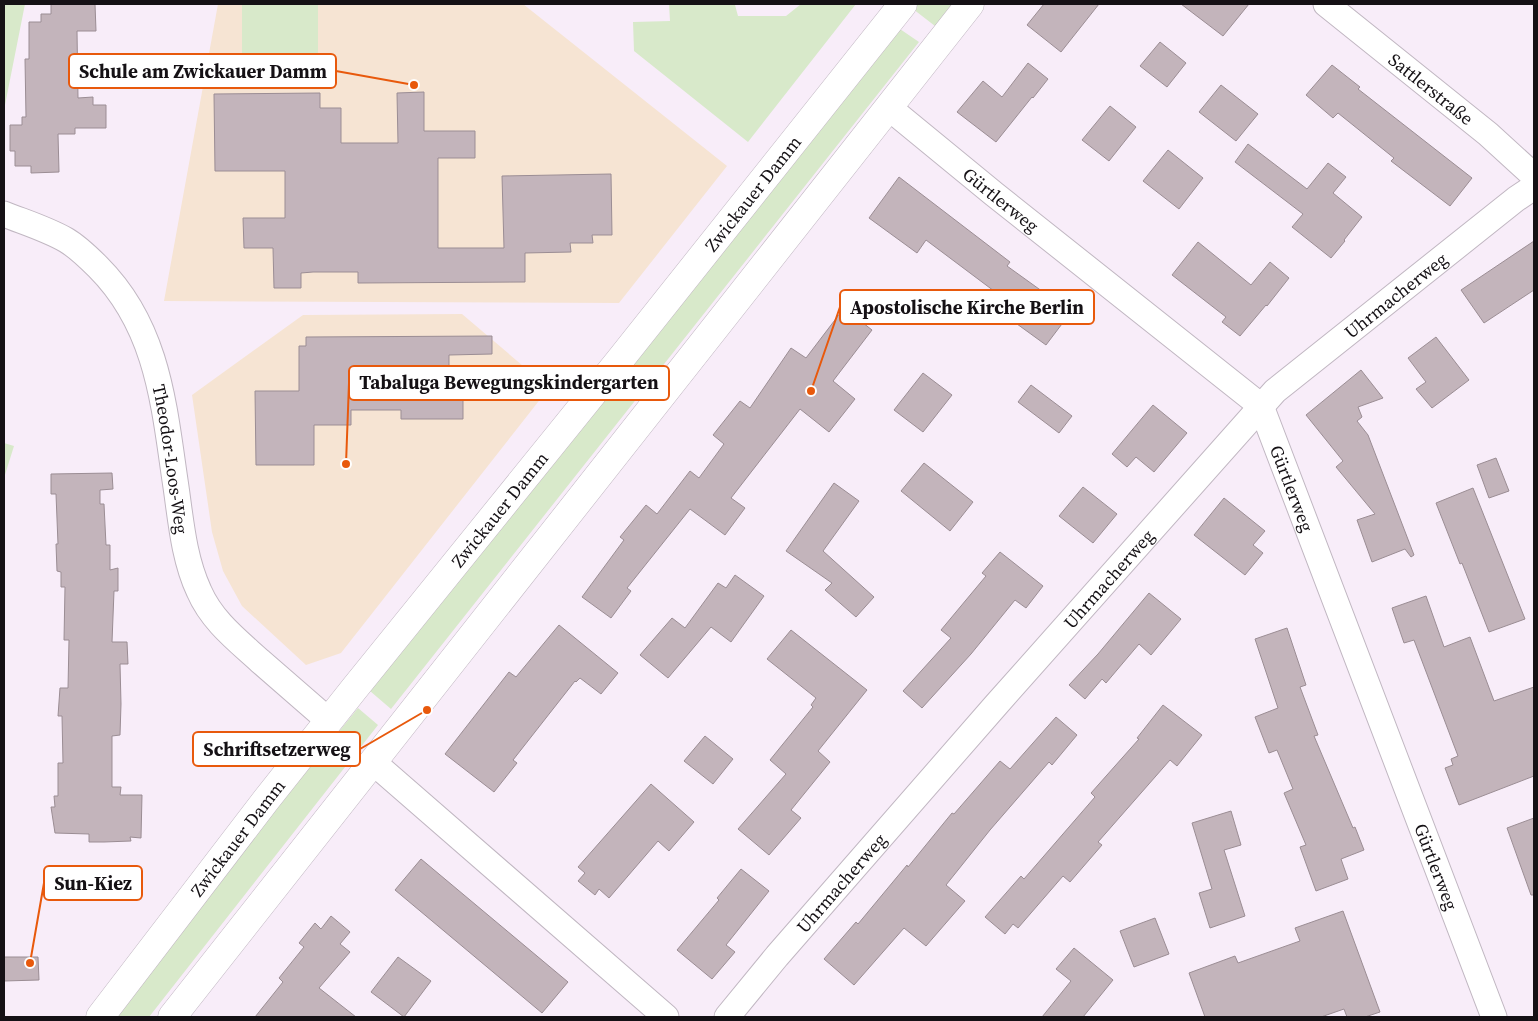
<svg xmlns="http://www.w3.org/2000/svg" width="1538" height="1021" font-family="'Source Serif 4',serif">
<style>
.education{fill:#f6e4d3}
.green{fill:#d8e9ca}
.building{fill:#c3b4bb;stroke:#9b8d94}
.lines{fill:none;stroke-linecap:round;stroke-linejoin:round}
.minor-casing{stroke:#c1b7c2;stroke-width:27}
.tertiary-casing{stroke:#c1b7c2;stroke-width:29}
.minor{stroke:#fff;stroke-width:25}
.tertiary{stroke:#fff;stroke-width:28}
.labels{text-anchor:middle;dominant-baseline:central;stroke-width:5;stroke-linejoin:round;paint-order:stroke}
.street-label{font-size:18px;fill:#151115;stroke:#fff}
.leader{fill:none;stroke:#e8590c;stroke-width:2}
.callout-dot{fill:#e8590c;stroke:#fff;stroke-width:2}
.callout{fill:#fff;stroke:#e8590c;stroke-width:2}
.callout-label{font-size:19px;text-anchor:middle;font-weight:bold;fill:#151115}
</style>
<rect width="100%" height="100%" fill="#f8edf9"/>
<path class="education" d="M 218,4 L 523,4 L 727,166 L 619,303 L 164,301 Z
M 462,314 L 549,388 L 341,653 L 306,665 L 242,606 L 223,571 L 212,532 L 192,395 L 303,315 Z"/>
<path class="green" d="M 4,4 L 25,4 L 4,110 Z
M 242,4 L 318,4 L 318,88 L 242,88 Z
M 669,4 L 728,4 L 735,5 L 738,16 L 786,16 L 801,4 L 856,4 L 748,142 L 634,51 L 633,22 L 670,21 Z
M 918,4 L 953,4 L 935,26 L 913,9 Z
M 897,27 L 919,42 L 391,709 L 370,691 Z
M 4,443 L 14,446 L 4,478 Z
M 358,708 L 378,725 L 149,1017 L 113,1017 L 194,910 Z"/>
<path class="building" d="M 51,4 L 95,4 L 96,31 L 77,31 L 78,98 L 93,97 L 93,105 L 106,105 L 106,128 L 75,128 L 75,134 L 58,134 L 59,172 L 31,173 L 31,166 L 15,166 L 15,151 L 10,151 L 10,125 L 22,125 L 22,117 L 26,117 L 25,59 L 29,59 L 29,22 L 41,22 L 41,14 L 51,14 Z
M 1044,4 L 1099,4 L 1061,52 L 1027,25 Z
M 1181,4 L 1249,4 L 1223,36 Z
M 1160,42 L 1186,63 L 1167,87 L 1140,66 Z
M 1028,63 L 1048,79 L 1033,98 L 1032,97 L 996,142 L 957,112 L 983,81 L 1002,97 Z
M 1332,65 L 1360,87 L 1358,89 L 1472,178 L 1450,206 L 1391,161 L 1394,158 L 1338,113 L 1333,118 L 1306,95 Z
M 1221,85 L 1258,114 L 1236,141 L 1199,112 Z
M 424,92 L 424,131 L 475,131 L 475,158 L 438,158 L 438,248 L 504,248 L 502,176 L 611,174 L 612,235 L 592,235 L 593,243 L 570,243 L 571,252 L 525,253 L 525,282 L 358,283 L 358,272 L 313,272 L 301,273 L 301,288 L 274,288 L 273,248 L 244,248 L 243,218 L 285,218 L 285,171 L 215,171 L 214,94 L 320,93 L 320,108 L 341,108 L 341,143 L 398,143 L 397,93 Z
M 1110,106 L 1136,127 L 1109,161 L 1082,140 Z
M 1248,144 L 1307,189 L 1328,163 L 1346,177 L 1333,193 L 1362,217 L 1344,240 L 1345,241 L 1331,258 L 1292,227 L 1303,214 L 1235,162 Z
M 1168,150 L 1203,178 L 1179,209 L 1143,181 Z
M 899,177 L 1010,262 L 1007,266 L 1071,312 L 1046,345 L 1006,316 L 1014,306 L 926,240 L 917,253 L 869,218 Z
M 1534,241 L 1534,290 L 1484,323 L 1461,290 Z
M 1198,242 L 1251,285 L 1270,262 L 1289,278 L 1267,306 L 1266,305 L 1240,336 L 1222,322 L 1226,317 L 1172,275 Z
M 844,308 L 872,330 L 833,381 L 855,399 L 829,432 L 800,409 L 731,498 L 745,508 L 725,535 L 690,509 L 627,588 L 631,591 L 611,618 L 582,597 L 624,540 L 620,537 L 646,505 L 657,514 L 690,471 L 699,478 L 724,444 L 713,435 L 740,401 L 750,408 L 791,348 L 806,358 Z
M 492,336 L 492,354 L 449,355 L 449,398 L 463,398 L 463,419 L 401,419 L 401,410 L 351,410 L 351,425 L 314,425 L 314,465 L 256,465 L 255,391 L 299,391 L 299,346 L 306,346 L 306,337 Z
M 1436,337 L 1469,380 L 1432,408 L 1416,389 L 1426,382 L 1408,358 Z
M 1361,370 L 1383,398 L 1358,407 L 1362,417 L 1357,421 L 1368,435 L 1414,555 L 1411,557 L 1405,549 L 1372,562 L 1357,520 L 1375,514 L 1336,467 L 1343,461 L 1306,415 Z
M 923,373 L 952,395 L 923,432 L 894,410 Z
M 1031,385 L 1072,416 L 1059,433 L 1018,402 Z
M 1153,405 L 1187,433 L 1154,472 L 1136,457 L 1127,467 L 1112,454 Z
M 1496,458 L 1509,491 L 1489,498 L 1477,465 Z
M 924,463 L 973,502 L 950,531 L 901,491 Z
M 112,473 L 113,489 L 100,490 L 100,504 L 104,504 L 106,545 L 110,545 L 110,570 L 118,568 L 118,591 L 114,591 L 112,642 L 127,642 L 128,664 L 120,664 L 121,704 L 120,735 L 112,736 L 112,787 L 121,787 L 120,795 L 142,795 L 141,838 L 130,837 L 131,841 L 104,842 L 89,842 L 89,834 L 55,833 L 51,807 L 55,807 L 54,796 L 58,796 L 58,763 L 63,763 L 62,716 L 58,716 L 60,688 L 68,688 L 69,640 L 64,640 L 65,587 L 61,587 L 61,572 L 57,571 L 56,544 L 58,544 L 56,494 L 51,494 L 51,474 Z
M 834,483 L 859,501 L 823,551 L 874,597 L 856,617 L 825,590 L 832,583 L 786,551 Z
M 1083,487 L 1117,514 L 1093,543 L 1059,516 Z
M 1473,488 L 1525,619 L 1489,632 L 1462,563 L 1460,564 L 1436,503 Z
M 1224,498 L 1265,531 L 1253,545 L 1263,553 L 1245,575 L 1194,535 Z
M 1000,552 L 1043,586 L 1026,608 L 1015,600 L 971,654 L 922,708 L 903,691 L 951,638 L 941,630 L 986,576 L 982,573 Z
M 735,575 L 764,596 L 731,642 L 711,627 L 668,678 L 640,655 L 672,618 L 685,628 L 718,583 L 726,588 Z
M 1149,593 L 1181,619 L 1151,655 L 1139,644 L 1106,683 L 1102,679 L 1085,699 L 1069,685 L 1098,654 Z
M 1426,596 L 1444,647 L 1470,637 L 1494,701 L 1534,687 L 1534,776 L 1459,805 L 1445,768 L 1453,765 L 1451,759 L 1458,756 L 1414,640 L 1404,643 L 1392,608 Z
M 559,625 L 618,673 L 601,694 L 580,678 L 576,682 L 575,681 L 513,760 L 517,763 L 494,792 L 445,754 L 509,672 L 516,677 Z
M 1287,628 L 1306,685 L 1300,687 L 1318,735 L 1314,736 L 1353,828 L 1355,827 L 1364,850 L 1341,859 L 1348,879 L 1316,891 L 1300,847 L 1306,845 L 1284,793 L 1293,789 L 1277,750 L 1269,753 L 1255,717 L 1278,708 L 1255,639 Z
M 791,630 L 867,690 L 818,751 L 830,762 L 791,810 L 801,818 L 769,855 L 738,829 L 786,774 L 770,760 L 813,707 L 811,705 L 816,698 L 767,659 Z
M 1163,705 L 1202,735 L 1177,766 L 1170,760 L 1098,842 L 1102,845 L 1070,882 L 1063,876 L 1018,928 L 1013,924 L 1005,934 L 985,917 L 1021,876 L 1024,879 L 1095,797 L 1091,793 L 1139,739 L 1137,738 Z
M 1056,717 L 1077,735 L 1052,765 L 1049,762 L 990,830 L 946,885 L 965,901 L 926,946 L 904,928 L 854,985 L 824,959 L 856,922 L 858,924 L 907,865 L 908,867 L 952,813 L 954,814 L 1000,761 L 1010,769 Z
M 705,736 L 733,759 L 713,784 L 684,761 Z
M 651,784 L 694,822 L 669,851 L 658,841 L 609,898 L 599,889 L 595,895 L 578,881 L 585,873 L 578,867 Z
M 1231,811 L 1241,845 L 1224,850 L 1245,916 L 1210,928 L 1199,893 L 1212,889 L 1192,823 Z
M 1534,818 L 1534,895 L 1531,895 L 1507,828 Z
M 421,859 L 568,982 L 542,1013 L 395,890 Z
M 741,869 L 769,891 L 726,945 L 735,952 L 712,979 L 677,950 L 719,900 L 717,898 Z
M 1343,911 L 1380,1012 L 1365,1017 L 1347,1017 L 1344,1009 L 1321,1017 L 1205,1017 L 1189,973 L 1235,956 L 1238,963 L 1300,941 L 1295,928 Z
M 331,916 L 350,932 L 340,944 L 350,952 L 319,988 L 356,1017 L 255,1017 L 283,982 L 279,978 L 304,947 L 299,943 L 315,923 L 321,929 Z
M 1155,918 L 1169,954 L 1134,967 L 1120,931 Z
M 1074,948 L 1113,980 L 1083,1017 L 1042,1017 L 1071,981 L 1056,969 Z
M 4,957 L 38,957 L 39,980 L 4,981 Z
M 398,957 L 431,981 L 404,1017 L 371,992 Z"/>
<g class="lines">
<g class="minor-casing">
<g id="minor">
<path id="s1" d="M 1326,4 L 1488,134 L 1534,176"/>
<path id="s2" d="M 888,107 L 994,194 L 1261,406 L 1494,1017"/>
<path id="s3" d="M 4,214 C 24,222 47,229 66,240 C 78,247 89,258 98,267 C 159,328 164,407 176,487 C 181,522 184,559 199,591 C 212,621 237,640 260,661 C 283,681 306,701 329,721"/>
<path d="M 373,762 L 666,1017"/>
<path id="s4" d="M 727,1017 L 777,956 L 996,705 L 1275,391 L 1516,199 L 1534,187"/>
</g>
</g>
<g class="tertiary-casing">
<g id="tertiary">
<path id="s5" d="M 100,1017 L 266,800 L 354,689 L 619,361 L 903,4"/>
<path d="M 172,1017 L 970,4"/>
</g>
</g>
<use href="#minor" class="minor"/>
<use href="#tertiary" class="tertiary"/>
</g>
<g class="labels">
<g class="street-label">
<text stroke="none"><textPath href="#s1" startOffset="135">Sattlerstraße</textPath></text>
<text stroke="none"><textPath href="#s5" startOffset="1051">Zwickauer Damm</textPath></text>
<text stroke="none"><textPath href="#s2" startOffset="146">Gürtlerweg</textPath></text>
<text stroke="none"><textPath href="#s4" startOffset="986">Uhrmacherweg</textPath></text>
<text stroke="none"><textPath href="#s3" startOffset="319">Theodor-Loos-Weg</textPath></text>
<text stroke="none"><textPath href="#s2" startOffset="566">Gürtlerweg</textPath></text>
<text stroke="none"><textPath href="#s5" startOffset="646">Zwickauer Damm</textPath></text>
<text stroke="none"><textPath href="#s4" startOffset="581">Uhrmacherweg</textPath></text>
<text stroke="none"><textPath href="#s5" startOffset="226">Zwickauer Damm</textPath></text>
<text stroke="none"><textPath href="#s2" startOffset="971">Gürtlerweg</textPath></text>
<text stroke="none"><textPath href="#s4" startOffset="176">Uhrmacherweg</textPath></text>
</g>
</g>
<path class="leader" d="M414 85L336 71M811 391L840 307M346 464L349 383M427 710L360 749M30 963L44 883"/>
<g class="callout-dot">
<circle cx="414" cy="85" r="5"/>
<circle cx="811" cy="391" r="5"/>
<circle cx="346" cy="464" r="5"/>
<circle cx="427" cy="710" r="5"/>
<circle cx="30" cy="963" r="5"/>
</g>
<g class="callout">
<rect x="69" y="54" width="267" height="34" rx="5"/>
<rect x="840" y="290" width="254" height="34" rx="5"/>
<rect x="349" y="366" width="320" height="34" rx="5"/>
<rect x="193" y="732" width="167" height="34" rx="5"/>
<rect x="44" y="866" width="98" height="34" rx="5"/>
</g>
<g class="callout-label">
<text x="203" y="78">Schule am Zwickauer Damm</text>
<text x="967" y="314">Apostolische Kirche Berlin</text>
<text x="509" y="389">Tabaluga Bewegungskindergarten</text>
<text x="277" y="756">Schriftsetzerweg</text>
<text x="93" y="890">Sun-Kiez</text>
</g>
<rect width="1538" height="1021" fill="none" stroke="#151115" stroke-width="10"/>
</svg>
